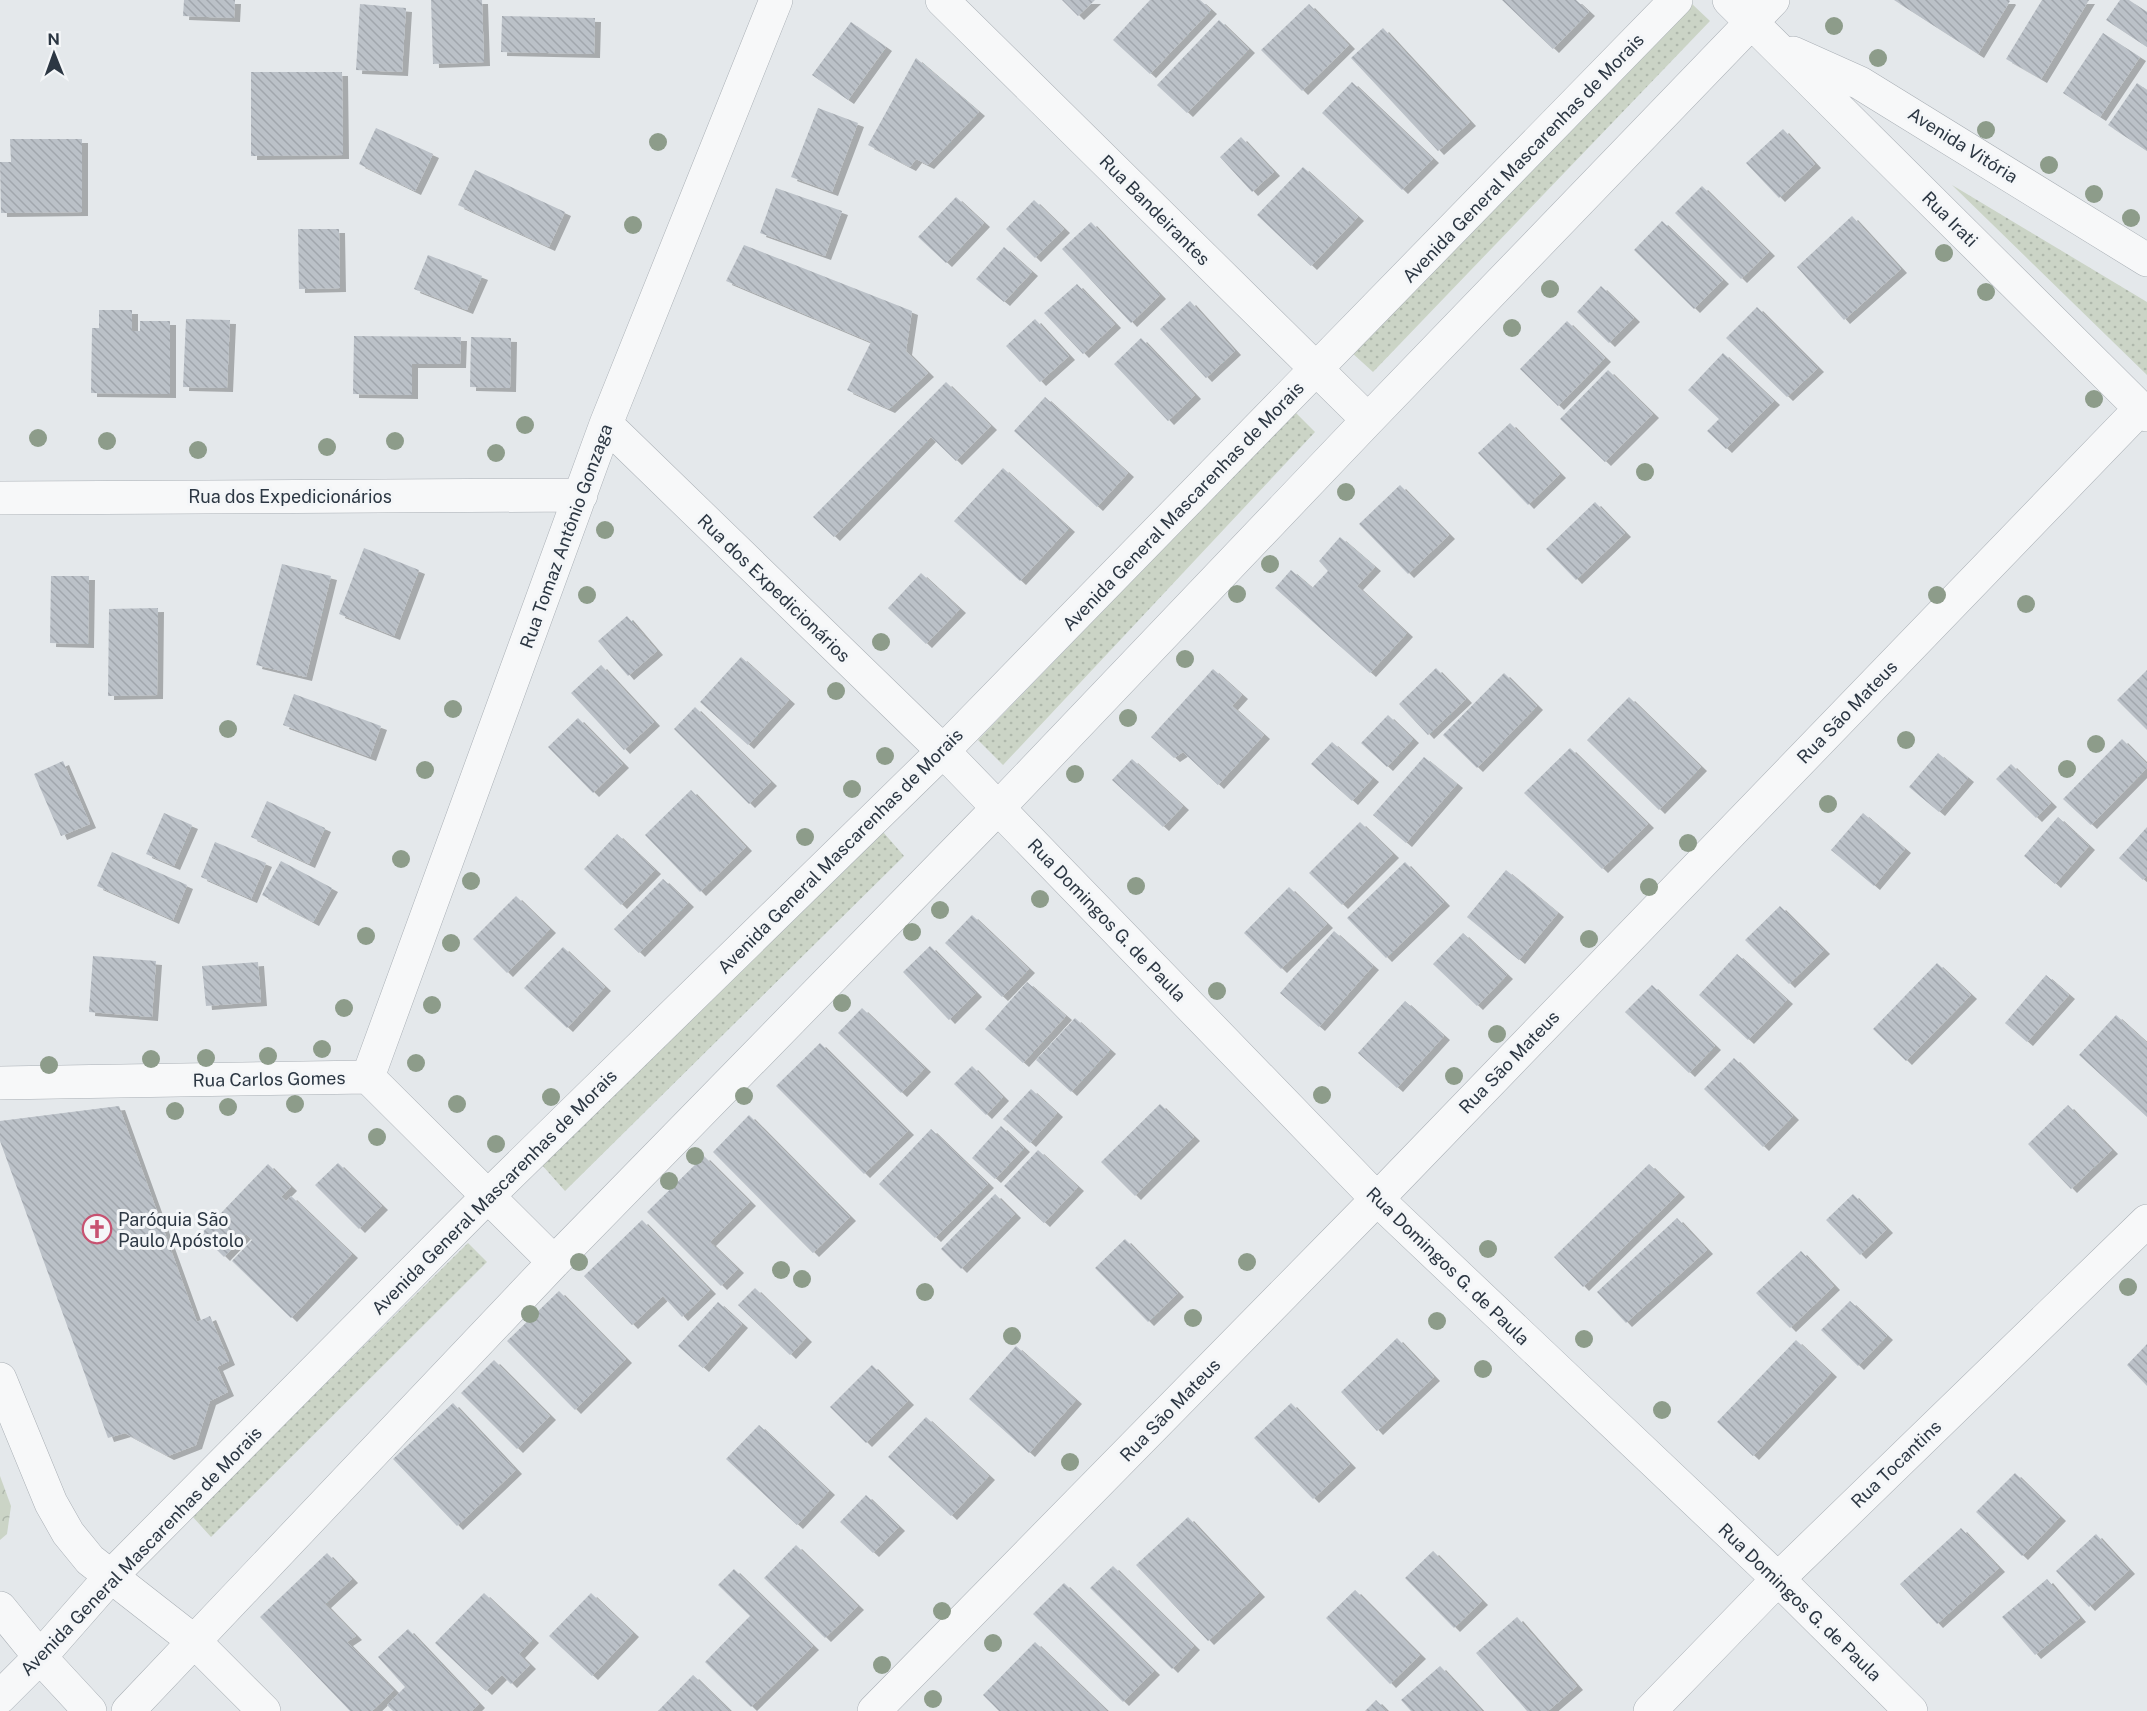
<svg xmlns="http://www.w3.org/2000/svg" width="2147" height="1711" font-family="'Public Sans',sans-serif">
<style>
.grass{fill:url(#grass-dots)}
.park{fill:url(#park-crowns)}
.building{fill:url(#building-back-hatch);filter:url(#shadow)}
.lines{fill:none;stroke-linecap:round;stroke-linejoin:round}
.minor-casing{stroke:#a9afb5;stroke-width:34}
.minor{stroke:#f7f8f9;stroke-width:33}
.tree{fill:#8d9c8a}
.labels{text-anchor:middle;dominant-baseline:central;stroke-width:6;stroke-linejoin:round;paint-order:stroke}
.street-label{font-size:18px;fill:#2c3743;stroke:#f4f6f8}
.poi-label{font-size:18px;fill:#2c3743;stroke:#f4f6f8;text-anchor:start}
</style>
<defs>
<pattern id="grass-dots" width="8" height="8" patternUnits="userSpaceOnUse" patternTransform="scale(1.5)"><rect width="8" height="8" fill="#cbd4c6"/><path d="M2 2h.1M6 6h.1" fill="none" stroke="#aeb7ab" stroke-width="1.8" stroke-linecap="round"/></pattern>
<pattern id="park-crowns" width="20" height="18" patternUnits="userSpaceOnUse" patternTransform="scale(1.5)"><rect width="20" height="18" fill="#cbd4c6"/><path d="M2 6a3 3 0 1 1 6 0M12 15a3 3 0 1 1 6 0" fill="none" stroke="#aeb7ab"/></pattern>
<pattern id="building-back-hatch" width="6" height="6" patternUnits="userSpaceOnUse" patternTransform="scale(1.5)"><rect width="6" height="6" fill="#bbc1c8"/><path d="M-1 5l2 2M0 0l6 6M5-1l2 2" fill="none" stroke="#a1a6ad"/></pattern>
<filter id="shadow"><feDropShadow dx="6" dy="4" stdDeviation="0" flood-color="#0004"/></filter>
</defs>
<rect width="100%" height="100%" fill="#e4e8eb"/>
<path class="grass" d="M 1691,3 L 1710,21 L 1373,372 L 1351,352 Z
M 1952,185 L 2147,302 L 2147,375 Z
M 1295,412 L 1315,432 L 1003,765 L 978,740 Z
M 883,832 L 904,856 L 565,1191 L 542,1165 Z
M 468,1243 L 487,1262 L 211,1537 L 192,1516 Z"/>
<path class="park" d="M 0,1476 L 11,1506 L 7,1534 L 0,1540 Z"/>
<path class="building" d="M 184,0 L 235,0 L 234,18 L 183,16 Z
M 431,0 L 482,0 L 484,62 L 433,64 Z
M 1062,0 L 1095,0 L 1078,16 Z
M 1150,0 L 1200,0 L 1211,10 L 1150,74 L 1113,40 Z
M 1502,0 L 1576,0 L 1589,12 L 1553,49 Z
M 1894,0 L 2009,0 L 2010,1 L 1978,54 Z
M 2042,0 L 2089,0 L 2041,79 L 2006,59 Z
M 2120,0 L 2129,0 L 2147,12 L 2147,47 L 2106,20 Z
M 360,4 L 406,8 L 402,72 L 356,70 Z
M 1309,4 L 1349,45 L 1302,91 L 1261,50 Z
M 502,16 L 595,18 L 594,54 L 501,52 Z
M 1219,20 L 1249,49 L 1187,113 L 1157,85 Z
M 851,22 L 886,47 L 848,100 L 812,75 Z
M 1383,28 L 1470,122 L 1438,151 L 1351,58 Z
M 2103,33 L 2140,57 L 2100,117 L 2063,93 Z
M 916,58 L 979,112 L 928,165 L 916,159 L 910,167 L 868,145 Z
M 251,72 L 342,72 L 343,155 L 251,156 Z
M 1352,82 L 1433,159 L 1402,190 L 1322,113 Z
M 2137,83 L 2147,90 L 2147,151 L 2108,125 Z
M 818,108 L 858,123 L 832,192 L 791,177 Z
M 376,128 L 433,154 L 415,191 L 359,164 Z
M 1783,129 L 1815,164 L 1779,198 L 1746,163 Z
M 1241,137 L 1274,172 L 1252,192 L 1220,157 Z
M 10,139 L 82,139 L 82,212 L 1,213 L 0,162 L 11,162 Z
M 1303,167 L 1358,217 L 1311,266 L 1257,215 Z
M 475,170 L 565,212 L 549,247 L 458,205 Z
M 1702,186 L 1769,252 L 1741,279 L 1675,213 Z
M 776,188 L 842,211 L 825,256 L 760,233 Z
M 956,197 L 984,223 L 946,263 L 918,237 Z
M 1034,200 L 1064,229 L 1035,258 L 1006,229 Z
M 1852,216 L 1901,269 L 1844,320 L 1797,267 Z
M 1662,221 L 1723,280 L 1694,309 L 1634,250 Z
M 1091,222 L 1160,295 L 1131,323 L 1062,249 Z
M 298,229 L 339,229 L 340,288 L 299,289 Z
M 744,245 L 912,311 L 906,351 L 928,373 L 889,409 L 847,390 L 871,342 L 726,281 Z
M 1004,247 L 1032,272 L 1004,302 L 976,279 Z
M 428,255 L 482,276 L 467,310 L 414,289 Z
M 1077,284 L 1115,324 L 1083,354 L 1044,313 Z
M 1601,286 L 1634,318 L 1609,343 L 1577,312 Z
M 1190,301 L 1235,351 L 1206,378 L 1160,329 Z
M 1757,307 L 1818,368 L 1787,397 L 1726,338 Z
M 99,310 L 132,310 L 132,331 L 140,331 L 140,321 L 170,321 L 170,394 L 91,393 L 92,328 L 99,328 Z
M 186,319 L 230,320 L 227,388 L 183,387 Z
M 1035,319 L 1069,356 L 1040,382 L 1006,346 Z
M 1567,321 L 1605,358 L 1558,406 L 1520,369 Z
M 354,336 L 461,337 L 460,364 L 412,364 L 412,395 L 353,394 Z
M 471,337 L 511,338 L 510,388 L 470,387 Z
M 1141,338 L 1195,395 L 1168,421 L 1114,364 Z
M 1723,353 L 1774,401 L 1726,449 L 1707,431 L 1719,419 L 1688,390 Z
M 1608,370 L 1653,414 L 1605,462 L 1560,419 Z
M 946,382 L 991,426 L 956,461 L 931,437 L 834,537 L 813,517 Z
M 1045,397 L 1128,473 L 1097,507 L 1014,431 Z
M 1510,423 L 1560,474 L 1528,505 L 1478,453 Z
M 1003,468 L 1069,528 L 1020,581 L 954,521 Z
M 1400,485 L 1449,535 L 1408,574 L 1359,524 Z
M 1595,502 L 1625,533 L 1576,580 L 1546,549 Z
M 1340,537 L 1375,567 L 1357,586 L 1407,633 L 1370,673 L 1275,588 L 1291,570 L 1312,588 L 1328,571 L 1319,561 Z
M 364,548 L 419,570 L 394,636 L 339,614 Z
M 282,564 L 331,576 L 306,677 L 256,665 Z
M 921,573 L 960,609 L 926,644 L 888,608 Z
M 51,576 L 89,576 L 88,644 L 50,643 Z
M 158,608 L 157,695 L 108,696 L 109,609 Z
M 627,616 L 657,651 L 628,676 L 598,641 Z
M 741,657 L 789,700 L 748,745 L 700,702 Z
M 601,665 L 654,722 L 624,750 L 571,693 Z
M 1436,668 L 1466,699 L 1428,735 L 1399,704 Z
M 1213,669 L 1242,695 L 1232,706 L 1264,735 L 1218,785 L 1183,752 L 1174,758 L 1151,737 Z
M 2147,670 L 2147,730 L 2117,700 Z
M 1504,673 L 1537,706 L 1477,768 L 1443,735 Z
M 294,694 L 381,726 L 370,757 L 283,725 Z
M 1629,697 L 1701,767 L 1659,810 L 1587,740 Z
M 695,707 L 771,782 L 749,804 L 674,729 Z
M 1388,715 L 1413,739 L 1387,767 L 1361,743 Z
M 578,718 L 623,764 L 593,793 L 548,747 Z
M 2122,739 L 2147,764 L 2147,768 L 2091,825 L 2063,799 Z
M 1332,742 L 1373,778 L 1352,801 L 1311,764 Z
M 1570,748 L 1648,824 L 1602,869 L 1524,793 Z
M 1938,753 L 1968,778 L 1939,812 L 1909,787 Z
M 1424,757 L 1457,784 L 1406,843 L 1373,815 Z
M 1132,759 L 1183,806 L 1163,827 L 1112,780 Z
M 63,761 L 90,824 L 61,836 L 34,774 Z
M 2011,764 L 2051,803 L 2036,818 L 1996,779 Z
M 691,790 L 746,847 L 700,892 L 645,835 Z
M 267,801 L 325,828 L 309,864 L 251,837 Z
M 164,813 L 192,825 L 174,866 L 146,854 Z
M 1863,813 L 1905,849 L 1874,886 L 1831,850 Z
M 2058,817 L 2089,846 L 2055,884 L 2024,856 Z
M 1360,822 L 1393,854 L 1342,905 L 1309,873 Z
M 2147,827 L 2147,875 L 2143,880 L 2119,858 Z
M 617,834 L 655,870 L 621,905 L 584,869 Z
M 215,842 L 266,863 L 251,899 L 201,877 Z
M 112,852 L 187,885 L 173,920 L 97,886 Z
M 281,861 L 332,888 L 313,922 L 262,895 Z
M 1405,862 L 1444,902 L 1386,958 L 1347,918 Z
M 1506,870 L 1558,913 L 1519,960 L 1467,917 Z
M 663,879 L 688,903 L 639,953 L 614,929 Z
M 1289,887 L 1327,924 L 1281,969 L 1244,933 Z
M 516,896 L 550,929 L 507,973 L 473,939 Z
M 1780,906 L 1824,950 L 1789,984 L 1745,940 Z
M 972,915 L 1029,969 L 1002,997 L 945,943 Z
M 1334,931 L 1373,966 L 1319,1027 L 1280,993 Z
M 1463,933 L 1507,975 L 1477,1006 L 1433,964 Z
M 930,946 L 976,993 L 949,1020 L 903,972 Z
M 563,947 L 605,987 L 567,1028 L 524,988 Z
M 1737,954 L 1787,1000 L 1748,1040 L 1699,995 Z
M 93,956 L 156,961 L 152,1017 L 89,1012 Z
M 258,962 L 261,1002 L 206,1006 L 202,966 Z
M 1937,963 L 1971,995 L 1906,1061 L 1873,1029 Z
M 2046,975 L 2069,995 L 2027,1042 L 2005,1023 Z
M 1027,982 L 1066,1016 L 1023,1063 L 985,1029 Z
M 1652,985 L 1715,1046 L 1689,1073 L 1625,1012 Z
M 1405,1001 L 1444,1036 L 1397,1088 L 1358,1053 Z
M 862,1008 L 925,1068 L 901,1093 L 838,1033 Z
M 2116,1015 L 2147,1043 L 2147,1117 L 2079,1055 Z
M 1075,1018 L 1110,1050 L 1071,1092 L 1036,1060 Z
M 820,1043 L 908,1131 L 864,1174 L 776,1086 Z
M 1734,1058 L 1793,1116 L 1763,1147 L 1704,1089 Z
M 972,1066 L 1003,1097 L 986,1115 L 954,1084 Z
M 1031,1089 L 1057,1113 L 1030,1143 L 1003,1119 Z
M 1160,1104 L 1194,1137 L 1135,1196 L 1101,1162 Z
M 2068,1105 L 2112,1150 L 2071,1189 L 2028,1144 Z
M 119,1106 L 197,1322 L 210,1316 L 229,1361 L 217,1367 L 228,1392 L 210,1401 L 196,1445 L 168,1456 L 125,1433 L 108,1438 L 0,1141 L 0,1121 Z
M 749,1115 L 850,1217 L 813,1253 L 713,1152 Z
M 1001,1126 L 1024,1148 L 995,1179 L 972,1158 Z
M 931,1129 L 988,1184 L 935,1238 L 879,1184 Z
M 1038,1150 L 1078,1187 L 1044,1223 L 1004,1186 Z
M 704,1156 L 750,1202 L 710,1242 L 738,1269 L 721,1286 L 647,1212 Z
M 338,1163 L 382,1206 L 359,1229 L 315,1185 Z
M 268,1164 L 291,1187 L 281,1197 L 286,1201 L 291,1196 L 352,1254 L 291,1318 L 232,1261 L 252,1240 L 246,1234 L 224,1257 L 201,1234 Z
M 1649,1164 L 1679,1193 L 1583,1287 L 1554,1257 Z
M 995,1194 L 1015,1214 L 961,1269 L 941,1249 Z
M 1853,1194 L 1887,1229 L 1860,1255 L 1826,1220 Z
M 1677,1218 L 1707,1250 L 1626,1323 L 1597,1292 Z
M 642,1220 L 710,1290 L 682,1317 L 663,1296 L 632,1325 L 584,1276 Z
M 1125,1239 L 1178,1293 L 1148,1322 L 1095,1268 Z
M 1801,1251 L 1834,1286 L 1790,1328 L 1756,1293 Z
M 755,1288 L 806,1338 L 790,1355 L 738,1305 Z
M 559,1291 L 626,1359 L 575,1410 L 507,1341 Z
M 1850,1301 L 1887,1336 L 1858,1366 L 1821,1330 Z
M 718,1302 L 742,1324 L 703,1368 L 678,1346 Z
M 1397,1338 L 1434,1377 L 1377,1431 L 1341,1392 Z
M 1796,1340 L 1831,1373 L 1753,1456 L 1717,1422 Z
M 2147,1344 L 2147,1386 L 2127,1365 Z
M 1016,1346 L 1076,1400 L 1029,1453 L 969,1399 Z
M 494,1360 L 550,1416 L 517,1449 L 461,1393 Z
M 872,1365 L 908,1401 L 866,1443 L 830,1407 Z
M 453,1403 L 516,1470 L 457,1526 L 393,1459 Z
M 1291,1403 L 1350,1464 L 1313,1499 L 1254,1438 Z
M 926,1417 L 989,1476 L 951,1516 L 888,1457 Z
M 759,1425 L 829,1491 L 797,1525 L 726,1459 Z
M 2015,1473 L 2060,1517 L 2022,1556 L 1976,1512 Z
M 866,1495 L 899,1527 L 873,1553 L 840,1522 Z
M 1188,1517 L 1259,1593 L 1208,1641 L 1136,1565 Z
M 1961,1528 L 1999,1568 L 1937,1624 L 1900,1584 Z
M 2096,1534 L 2129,1570 L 2089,1607 L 2056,1571 Z
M 796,1545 L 858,1606 L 825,1638 L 764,1578 Z
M 1433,1551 L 1482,1601 L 1454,1628 L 1405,1578 Z
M 327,1553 L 352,1579 L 325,1604 L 356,1636 L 347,1642 L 394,1690 L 372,1711 L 350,1711 L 260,1617 Z
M 1113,1566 L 1194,1646 L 1172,1669 L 1090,1588 Z
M 734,1569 L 813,1646 L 751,1707 L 705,1662 L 750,1616 L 718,1585 Z
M 2047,1579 L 2080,1618 L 2035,1655 L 2002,1617 Z
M 1064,1583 L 1154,1671 L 1123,1702 L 1033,1614 Z
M 1355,1590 L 1420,1655 L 1390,1684 L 1326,1618 Z
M 484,1593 L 533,1639 L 519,1654 L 530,1665 L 511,1684 L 502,1675 L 486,1691 L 435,1643 Z
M 591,1593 L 633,1633 L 592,1676 L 549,1636 Z
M 1517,1617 L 1577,1686 L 1548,1711 L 1527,1711 L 1476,1653 Z
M 408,1629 L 479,1704 L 472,1711 L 393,1711 L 387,1705 L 405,1687 L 378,1657 Z
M 1035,1642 L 1107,1711 L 999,1711 L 983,1695 Z
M 1440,1666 L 1482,1711 L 1411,1711 L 1401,1700 Z
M 693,1675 L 730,1711 L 658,1711 Z
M 1376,1700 L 1387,1711 L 1365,1711 Z"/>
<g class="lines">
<g class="minor-casing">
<path id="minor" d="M 942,0 L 1368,420
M 1729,0 L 2147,415
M 1793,53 L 1860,83 L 2147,260
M 606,424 L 943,751 L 1377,1199 L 1778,1579 L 1911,1711
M 0,498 L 581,495
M 368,1077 L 606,424 L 776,0
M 0,1083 L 368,1077 L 554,1262
M 0,1379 L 51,1503 L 68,1533 L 90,1560 L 195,1642 L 264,1711
M 0,1608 L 40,1657 L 90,1711
M 0,1697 L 40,1657 L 112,1575 L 488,1196 L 943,751 L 1676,0
M 128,1711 L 554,1262 L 998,808 L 1368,420 L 1773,0
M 874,1711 L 1377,1199 L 2140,409
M 1650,1711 L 1778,1579 L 2147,1221"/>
</g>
<use href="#minor" class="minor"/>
</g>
<g class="tree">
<circle cx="1834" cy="26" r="9"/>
<circle cx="1878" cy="58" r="9"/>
<circle cx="1986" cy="130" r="9"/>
<circle cx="658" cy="142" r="9"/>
<circle cx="2049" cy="165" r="9"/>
<circle cx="2094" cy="194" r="9"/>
<circle cx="2131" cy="218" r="9"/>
<circle cx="633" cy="225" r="9"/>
<circle cx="1944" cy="253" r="9"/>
<circle cx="1550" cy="289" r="9"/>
<circle cx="1986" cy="292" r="9"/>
<circle cx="1512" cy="328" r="9"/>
<circle cx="2094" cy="399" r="9"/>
<circle cx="525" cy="425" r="9"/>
<circle cx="38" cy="438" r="9"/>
<circle cx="107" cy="441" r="9"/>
<circle cx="395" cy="441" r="9"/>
<circle cx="327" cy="447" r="9"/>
<circle cx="198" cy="450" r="9"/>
<circle cx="496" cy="453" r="9"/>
<circle cx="1645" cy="472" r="9"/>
<circle cx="1346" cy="492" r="9"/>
<circle cx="605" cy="530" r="9"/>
<circle cx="1270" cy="564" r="9"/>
<circle cx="1237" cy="594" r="9"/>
<circle cx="587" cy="595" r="9"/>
<circle cx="1937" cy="595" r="9"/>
<circle cx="2026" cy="604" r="9"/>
<circle cx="881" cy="642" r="9"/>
<circle cx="1185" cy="659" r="9"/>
<circle cx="836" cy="691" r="9"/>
<circle cx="453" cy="709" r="9"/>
<circle cx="1128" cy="718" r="9"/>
<circle cx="228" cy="729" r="9"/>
<circle cx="1906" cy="740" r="9"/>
<circle cx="2096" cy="744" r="9"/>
<circle cx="885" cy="756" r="9"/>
<circle cx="2067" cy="769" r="9"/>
<circle cx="425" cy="770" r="9"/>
<circle cx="1075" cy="774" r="9"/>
<circle cx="852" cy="789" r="9"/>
<circle cx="1828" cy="804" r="9"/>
<circle cx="805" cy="837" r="9"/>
<circle cx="1688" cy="843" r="9"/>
<circle cx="401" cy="859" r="9"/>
<circle cx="471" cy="881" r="9"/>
<circle cx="1136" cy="886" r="9"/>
<circle cx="1649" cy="887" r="9"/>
<circle cx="1040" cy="899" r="9"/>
<circle cx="940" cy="910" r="9"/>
<circle cx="912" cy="932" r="9"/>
<circle cx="366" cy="936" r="9"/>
<circle cx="1589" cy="939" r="9"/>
<circle cx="451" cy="943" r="9"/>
<circle cx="1217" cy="991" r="9"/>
<circle cx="842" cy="1003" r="9"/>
<circle cx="432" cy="1005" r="9"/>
<circle cx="344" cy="1008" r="9"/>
<circle cx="1497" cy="1034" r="9"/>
<circle cx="322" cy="1049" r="9"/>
<circle cx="268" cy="1056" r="9"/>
<circle cx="206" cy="1058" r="9"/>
<circle cx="151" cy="1059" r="9"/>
<circle cx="416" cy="1063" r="9"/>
<circle cx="49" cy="1065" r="9"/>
<circle cx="1454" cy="1076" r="9"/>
<circle cx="1322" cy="1095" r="9"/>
<circle cx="744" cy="1096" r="9"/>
<circle cx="551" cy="1097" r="9"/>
<circle cx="295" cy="1104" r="9"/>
<circle cx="457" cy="1104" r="9"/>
<circle cx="228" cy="1107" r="9"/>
<circle cx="175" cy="1111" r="9"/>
<circle cx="377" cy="1137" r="9"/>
<circle cx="496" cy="1144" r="9"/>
<circle cx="695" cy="1156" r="9"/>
<circle cx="669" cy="1181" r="9"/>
<circle cx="1488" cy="1249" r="9"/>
<circle cx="579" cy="1262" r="9"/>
<circle cx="1247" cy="1262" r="9"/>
<circle cx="781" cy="1270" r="9"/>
<circle cx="802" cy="1279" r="9"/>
<circle cx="2128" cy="1287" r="9"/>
<circle cx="925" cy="1292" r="9"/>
<circle cx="530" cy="1314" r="9"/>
<circle cx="1193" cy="1318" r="9"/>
<circle cx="1437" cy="1321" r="9"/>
<circle cx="1012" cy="1336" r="9"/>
<circle cx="1584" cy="1339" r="9"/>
<circle cx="1483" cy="1369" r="9"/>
<circle cx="1662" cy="1410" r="9"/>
<circle cx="1070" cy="1462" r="9"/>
<circle cx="942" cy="1611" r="9"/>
<circle cx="993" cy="1643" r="9"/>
<circle cx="882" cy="1665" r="9"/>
<circle cx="933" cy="1699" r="9"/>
</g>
<defs>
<g id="church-ring" transform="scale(1.5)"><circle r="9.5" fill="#f4f6f8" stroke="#c75271" stroke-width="1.5"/><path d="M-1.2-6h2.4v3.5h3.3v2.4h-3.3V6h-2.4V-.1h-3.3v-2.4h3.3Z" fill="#c75271"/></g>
</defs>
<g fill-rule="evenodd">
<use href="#church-ring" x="97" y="1229"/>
</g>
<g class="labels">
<g class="street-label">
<text transform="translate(1963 145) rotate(32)">Avenida Vitória</text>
<text transform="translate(1523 158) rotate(-46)">Avenida General Mascarenhas de Morais</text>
<text transform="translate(1155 210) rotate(45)">Rua Bandeirantes</text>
<text transform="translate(1950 219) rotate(45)">Rua Irati</text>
<text x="290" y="496">Rua dos Expedicionários</text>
<text transform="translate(1183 506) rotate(-46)">Avenida General Mascarenhas de Morais</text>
<text transform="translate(566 536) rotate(-70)">Rua Tomaz Antônio Gonzaga</text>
<text transform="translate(774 588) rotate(44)">Rua dos Expedicionários</text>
<text transform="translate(1847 712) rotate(-46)">Rua São Mateus</text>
<text transform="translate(840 851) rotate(-45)">Avenida General Mascarenhas de Morais</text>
<text transform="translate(1107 920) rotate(46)">Rua Domingos G. de Paula</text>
<text transform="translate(1509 1062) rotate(-46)">Rua São Mateus</text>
<text transform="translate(269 1079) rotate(-1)">Rua Carlos Gomes</text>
<text transform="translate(494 1192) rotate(-45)">Avenida General Mascarenhas de Morais</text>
<text transform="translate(1448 1266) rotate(44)">Rua Domingos G. de Paula</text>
<text transform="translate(1170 1410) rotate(-46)">Rua São Mateus</text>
<text transform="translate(1896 1464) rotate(-44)">Rua Tocantins</text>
<text transform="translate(141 1551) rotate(-46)">Avenida General Mascarenhas de Morais</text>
<text transform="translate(1800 1602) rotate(44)">Rua Domingos G. de Paula</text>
</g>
<g class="poi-label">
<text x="118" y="1219">Paróquia São<tspan x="118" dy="21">Paulo Apóstolo</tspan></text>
</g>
</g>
<g transform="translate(54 54) rotate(359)" stroke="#f4f6f8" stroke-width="4.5" paint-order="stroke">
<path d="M0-4.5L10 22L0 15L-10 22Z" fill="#2c3743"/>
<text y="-9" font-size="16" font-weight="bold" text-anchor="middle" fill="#2c3743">N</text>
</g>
</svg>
